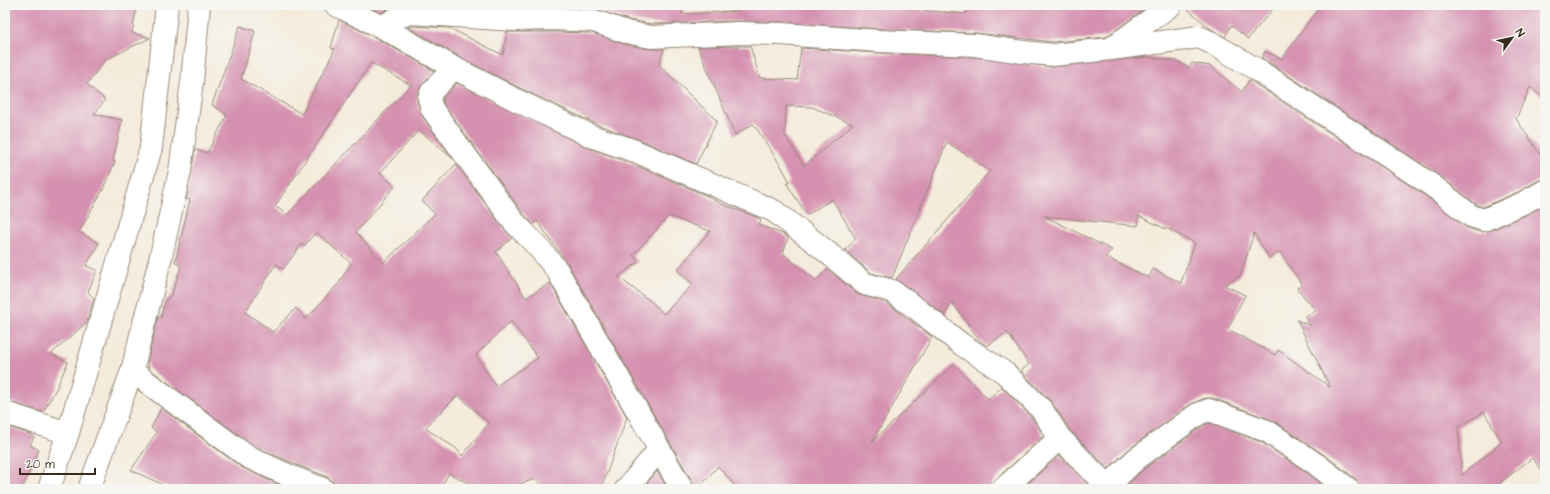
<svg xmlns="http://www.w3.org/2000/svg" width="1550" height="494" font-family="'Architects Daughter',sans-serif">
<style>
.building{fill:#d592b0;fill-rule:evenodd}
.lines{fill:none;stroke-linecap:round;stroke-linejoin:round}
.minor-casing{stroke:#988a7c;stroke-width:24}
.tertiary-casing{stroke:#988a7c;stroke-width:24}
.minor{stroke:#fff;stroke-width:22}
.tertiary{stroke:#fff;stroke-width:22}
</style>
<rect width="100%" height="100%" fill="#f6f6f2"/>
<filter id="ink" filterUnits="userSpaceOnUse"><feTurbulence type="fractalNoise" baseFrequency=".025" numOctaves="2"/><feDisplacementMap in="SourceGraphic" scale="8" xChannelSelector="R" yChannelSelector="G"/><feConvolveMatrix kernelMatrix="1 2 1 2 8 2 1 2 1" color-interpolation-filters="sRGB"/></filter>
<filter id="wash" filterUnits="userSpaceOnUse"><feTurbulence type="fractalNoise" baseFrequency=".012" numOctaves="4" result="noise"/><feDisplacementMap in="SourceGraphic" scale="16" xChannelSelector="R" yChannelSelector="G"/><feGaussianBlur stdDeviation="0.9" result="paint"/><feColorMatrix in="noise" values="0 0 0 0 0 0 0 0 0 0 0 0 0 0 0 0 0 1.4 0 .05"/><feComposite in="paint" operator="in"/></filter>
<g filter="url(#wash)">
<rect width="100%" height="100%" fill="#f4ebdb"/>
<g id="blocks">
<path class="building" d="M 5,5 L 137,5 L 132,33 L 150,38 L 105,60 L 87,84 L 105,100 L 94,114 L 122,120 L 113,161 L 115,162 L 104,186 L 105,186 L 79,232 L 99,243 L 86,266 L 97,270 L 88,292 L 94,298 L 87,322 L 51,354 L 68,362 L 56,389 L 43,412 L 5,401 Z
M 365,5 L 394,5 L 381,13 Z
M 541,5 L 685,5 L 682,14 L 739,11 L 738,5 L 922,5 L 919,10 L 966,14 L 969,5 L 1150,5 L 1106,37 L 1053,42 L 976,33 L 880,29 L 781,22 L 738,21 L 652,24 L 629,20 L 595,9 L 541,7 Z
M 1183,5 L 1276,5 L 1248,39 L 1231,25 L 1225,37 L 1211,29 Z
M 1321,5 L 1545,5 L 1545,99 L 1530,87 L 1516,119 L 1545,161 L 1545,179 L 1539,180 L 1518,192 L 1483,207 L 1477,205 L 1440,176 L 1262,58 L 1265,51 L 1282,59 Z
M 339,20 L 376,38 L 434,71 L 421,86 L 417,94 L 417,101 L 422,116 L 453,159 L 419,130 L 380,173 L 395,186 L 356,232 L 383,263 L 435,214 L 422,201 L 456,164 L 503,228 L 512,238 L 496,252 L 526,298 L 550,283 L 627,417 L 601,489 L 544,489 L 536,479 L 512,486 L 510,489 L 479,489 L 449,473 L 440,489 L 335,489 L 333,482 L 328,477 L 297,465 L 254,446 L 148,368 L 149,365 L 147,364 L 158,317 L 161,318 L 165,301 L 172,294 L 181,266 L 175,262 L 190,200 L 186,199 L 195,150 L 207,153 L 227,115 L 212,105 L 240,26 L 255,31 L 241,79 L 302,114 L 335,49 L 331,48 ZM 371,63 L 411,85 L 287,215 L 275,206 ZM 316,232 L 351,263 L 339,283 L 306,319 L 296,308 L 273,332 L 245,312 L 276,264 L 283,269 L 302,244 L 304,246 ZM 511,321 L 538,358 L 496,386 L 476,355 ZM 458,395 L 489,423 L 462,456 L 457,449 L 425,428 Z
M 412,26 L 449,28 L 503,55 L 507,32 L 554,32 L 592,33 L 624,44 L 649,49 L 664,49 L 659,65 L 717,121 L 696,164 L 640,140 L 596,124 L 522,89 L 460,57 L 408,27 Z
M 739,46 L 750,46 L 760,78 L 797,80 L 801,48 L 878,53 L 974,57 L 1052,67 L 1148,57 L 1177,61 L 1189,68 L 1192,63 L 1210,66 L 1242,92 L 1249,80 L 1426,196 L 1467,228 L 1480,232 L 1489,231 L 1528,214 L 1545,205 L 1545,474 L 1532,458 L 1492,489 L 1409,487 L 1408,489 L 1360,489 L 1359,484 L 1356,479 L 1323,454 L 1274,421 L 1213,398 L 1205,398 L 1191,404 L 1129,449 L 1108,469 L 1070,430 L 1051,401 L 1021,371 L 1029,364 L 1007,332 L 987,346 L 980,341 L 952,302 L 945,315 L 896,279 L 990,171 L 947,142 L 892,278 L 871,273 L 845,250 L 856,239 L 832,199 L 807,215 L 787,184 L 790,182 L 781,166 L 755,126 L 753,124 L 735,135 L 698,47 ZM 786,106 L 812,107 L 853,124 L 804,166 L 785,135 ZM 1044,216 L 1138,226 L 1139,216 L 1166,229 L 1172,230 L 1171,231 L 1195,243 L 1181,283 L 1153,269 L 1149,278 L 1105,257 L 1112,250 ZM 1254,233 L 1269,258 L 1280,252 L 1302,285 L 1297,288 L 1316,311 L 1305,316 L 1311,326 L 1297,320 L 1330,387 L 1278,350 L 1275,355 L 1228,329 L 1245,295 L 1224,285 L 1240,276 ZM 1484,412 L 1502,442 L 1462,475 L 1458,427 Z
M 457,83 L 586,147 L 630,163 L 705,195 L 722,204 L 761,219 L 759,225 L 783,234 L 788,238 L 783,253 L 816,281 L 827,269 L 857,294 L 887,303 L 932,337 L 872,442 L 954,364 L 988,399 L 1002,387 L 1032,418 L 1044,436 L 995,480 L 991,485 L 991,489 L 738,489 L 718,466 L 698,489 L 694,489 L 693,483 L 568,264 L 537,221 L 533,224 L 523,213 L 443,104 L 443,98 ZM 669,216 L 710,231 L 677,270 L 693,284 L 664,314 L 653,303 L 618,277 L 638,262 L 633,255 Z
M 161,408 L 241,467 L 288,489 L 172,489 L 131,470 L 157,432 L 151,428 Z
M 1209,423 L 1261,442 L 1309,474 L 1328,489 L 1123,489 L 1144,469 L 1204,425 Z
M 5,426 L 30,434 L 29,435 L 34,437 L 30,445 L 39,450 L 22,489 L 5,489 Z
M 1059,455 L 1092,489 L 1022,489 Z
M 657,471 L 668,489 L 642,489 Z"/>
</g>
</g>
<g filter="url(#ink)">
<use href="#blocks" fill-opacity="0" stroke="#988a7c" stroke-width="1"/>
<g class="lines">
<g class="minor-casing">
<path id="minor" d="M 336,5 L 382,27 L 454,68 L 516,100 L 591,136 L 635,151 L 774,211 L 821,247 L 865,284 L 892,291 L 917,309 L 961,344 L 1005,373 L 1042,410 L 1060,438 L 1110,489
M 382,27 L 398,17 L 411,13 L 514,20 L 554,19 L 594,21 L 626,32 L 651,37 L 739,33 L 781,34 L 879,41 L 975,45 L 1023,52 L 1053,55 L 1111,49 L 1199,37 L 1210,42 L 1256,69 L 1433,186 L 1471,216 L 1484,220 L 1523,203 L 1545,191
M 1113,47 L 1171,5
M 454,68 L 432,91 L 429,98 L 432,109 L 513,221 L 539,248 L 557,270 L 682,489
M 132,371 L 248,457 L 292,477 L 323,489
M 5,413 L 68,433
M 1107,487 L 1136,459 L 1198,414 L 1209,410 L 1267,431 L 1316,464 L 1348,489
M 626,489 L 659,450
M 1003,489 L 1060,438"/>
</g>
<g class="tertiary-casing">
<path id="tertiary" d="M 49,489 L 68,433 L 151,148 L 167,5
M 89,489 L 132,371 L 161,256 L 180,171 L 192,82 L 199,5"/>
</g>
<use href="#minor" class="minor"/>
<use href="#tertiary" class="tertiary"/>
</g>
</g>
<rect width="1550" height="494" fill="none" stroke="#f6f6f2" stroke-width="20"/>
<g transform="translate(1512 38) rotate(57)" stroke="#f6f6f2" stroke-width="3" paint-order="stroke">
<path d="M0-3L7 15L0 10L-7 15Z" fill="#3b2a1e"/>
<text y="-6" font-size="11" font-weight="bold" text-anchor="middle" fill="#3b2a1e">N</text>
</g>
<path d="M20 468v6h75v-6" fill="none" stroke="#3b2a1e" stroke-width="2"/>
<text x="26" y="468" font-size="12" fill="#3b2a1e" stroke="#f6f6f2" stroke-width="3" paint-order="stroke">20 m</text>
</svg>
